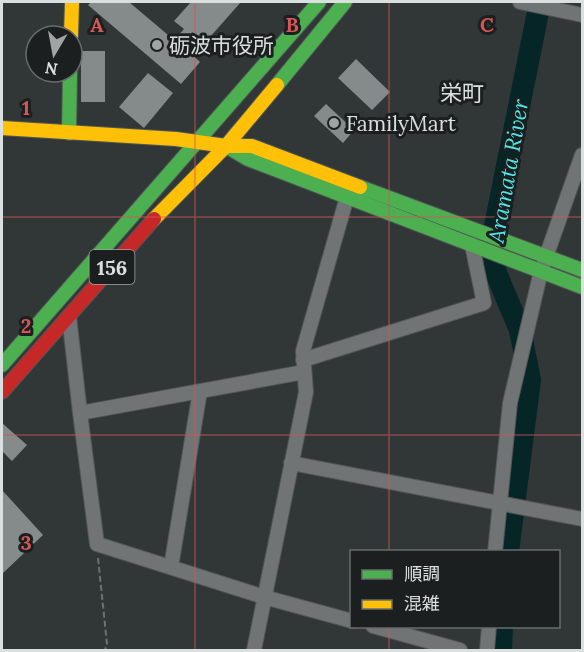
<svg xmlns="http://www.w3.org/2000/svg" width="584" height="652" font-family="Lora,'Noto Sans JP',serif">
<style>
.lines{fill:none;stroke-linecap:round;stroke-linejoin:round}
.river{stroke:#052526;stroke-width:22}
.building{fill:#858a8a}
.street-casing{stroke:#505555;stroke-width:16}
.fast-casing{stroke:#505555;stroke-width:16}
.slow-casing{stroke:#505555;stroke-width:16}
.jam-casing{stroke:#505555;stroke-width:16}
.path{stroke:#6d7271;stroke-width:2;stroke-dasharray:6 3;stroke-linecap:butt}
.street{stroke:#717474;stroke-width:14}
.fast{stroke:#4caf50;stroke-width:14}
.slow{stroke:#ffc107;stroke-width:14}
.jam{stroke:#c62828;stroke-width:14}
.grid{fill:none;stroke:#d75656;stroke-width:1.5;stroke-opacity:0.55}
.poi-dot{fill:#9fa5a5;stroke:#1b1f1f;stroke-width:2}
.labels{text-anchor:middle;dominant-baseline:central;stroke-width:6;stroke-linejoin:round;paint-order:stroke}
.shield{fill:#1b1f1f;stroke:#a1a6a6;stroke-width:1.5}
.shield-label{font-size:20px;font-weight:bold;fill:#dae0e0}
.poi-label{font-size:21px;fill:#dae0e0;stroke:#1b1f1f;text-anchor:start}
.neighbourhood-label{font-size:22px;fill:#dae0e0;stroke:#1b1f1f}
.water-label{font-size:22px;font-style:italic;fill:#4fe8e9;stroke:#1b1f1f}
.grid-label{font-size:20px;text-anchor:middle;font-weight:bold;fill:#d75656;stroke:#1b1f1f;stroke-width:6;stroke-linejoin:round;paint-order:stroke}
</style>
<rect width="100%" height="100%" fill="#313737"/>
<g class="lines">
<path class="river" d="M 508,552 L 530,380 L 520,330 L 496,273 L 492,241 L 540,2
M 501,650 L 502,626"/>
</g>
<path class="building" d="M 91,2 L 129,2 L 174,40 L 184,29 L 174,21 L 191,2 L 241,2 L 202,46 L 195,39 L 186,49 L 200,62 L 181,84 L 88,5 Z
M 81,51 L 105,51 L 105,102 L 81,102 Z
M 356,59 L 390,92 L 372,110 L 338,78 Z
M 148,73 L 173,93 L 144,128 L 119,107 Z
M 326,104 L 354,130 L 343,143 L 314,116 Z
M 2,423 L 27,445 L 12,461 L 2,451 Z
M 2,490 L 43,535 L 2,574 Z"/>
<g class="lines">
<g class="street-casing">
<path id="street" d="M 520,2 L 582,15
M 69,316 L 80,413
M 303,360 L 484,303 L 472,245
M 304,372 L 80,413 L 97,544 L 264,597 L 352,621
M 291,463 L 582,519
M 495,552 L 510,403 L 541,271 L 582,155
M 171,567 L 200,391
M 373,626 L 460,650
M 254,650 L 306,392 L 303,351 L 347,197
M 487,650 L 489,626"/>
</g>
<g class="fast-casing">
<path id="fast" d="M 277,85 L 345,2
M 69,133 L 70,72
M 226,146 L 248,159 L 582,287
M 360,187 L 582,270
M 2,365 L 319,2"/>
</g>
<g class="slow-casing">
<path id="slow" d="M 71,36 L 72,2
M 2,128 L 176,139 L 226,146 L 252,146 L 360,187
M 154,219 L 226,146 L 277,85"/>
</g>
<g class="jam-casing">
<path id="jam" d="M 2,392 L 154,219"/>
</g>
<path class="path" d="M 98,558 L 107,644 L 105,650"/>
<use href="#street" class="street"/>
<use href="#fast" class="fast"/>
<use href="#slow" class="slow"/>
<use href="#jam" class="jam"/>
</g>
<path class="grid" d="M 195,2 L 195,650M 389,2 L 389,552M 2,217 L 582,217M 2,435 L 582,435M 389,626 L 389,650"/>
<g class="poi-dot">
<circle cx="157" cy="45" r="6"/>
<circle cx="334" cy="123" r="6"/>
</g>
<g class="labels">
<rect class="shield" x="89.5" y="250" width="45" height="34" rx="4.5"/>
<g class="shield-label">
<text x="112" y="267">156</text>
</g>
<g class="poi-label">
<text x="169" y="45">砺波市役所</text>
<text x="346" y="123">FamilyMart</text>
</g>
<g class="neighbourhood-label">
<text x="462" y="93">栄町</text>
</g>
<g class="water-label">
<text transform="translate(508 171) rotate(-80)">Aramata River</text>
</g>
</g>
<g class="grid-label">
<text x="97" y="32">A</text>
<text x="292" y="32">B</text>
<text x="487" y="32">C</text>
<text x="26" y="115">1</text>
<text x="26" y="333">2</text>
<text x="26" y="550">3</text>
</g>
<rect width="584" height="652" fill="none" stroke="#dae0e0" stroke-width="6"/>
<rect x="350" y="550" width="210" height="78" fill="#1b1f1f" stroke="#676c6c" stroke-width="1.5"/>
<rect x="362" y="570" width="30" height="9" fill="#4caf50" stroke="#676c6c" stroke-width="1.5"/>
<text x="404" y="580" font-size="18" fill="#dae0e0">順調</text>
<rect x="362" y="600" width="30" height="9" fill="#ffc107" stroke="#676c6c" stroke-width="1.5"/>
<text x="404" y="610" font-size="18" fill="#dae0e0">混雑</text>
<g transform="translate(54 54) rotate(190)"><circle r="28" fill="#1b1f1f" stroke="#676c6c" stroke-width="1.5"/>
<path d="M0-4.5L10 22L0 15L-10 22Z" fill="#9fa5a5"/>
<text y="-9" font-size="16" font-weight="bold" text-anchor="middle" fill="#dae0e0">N</text>
</g>
</svg>
